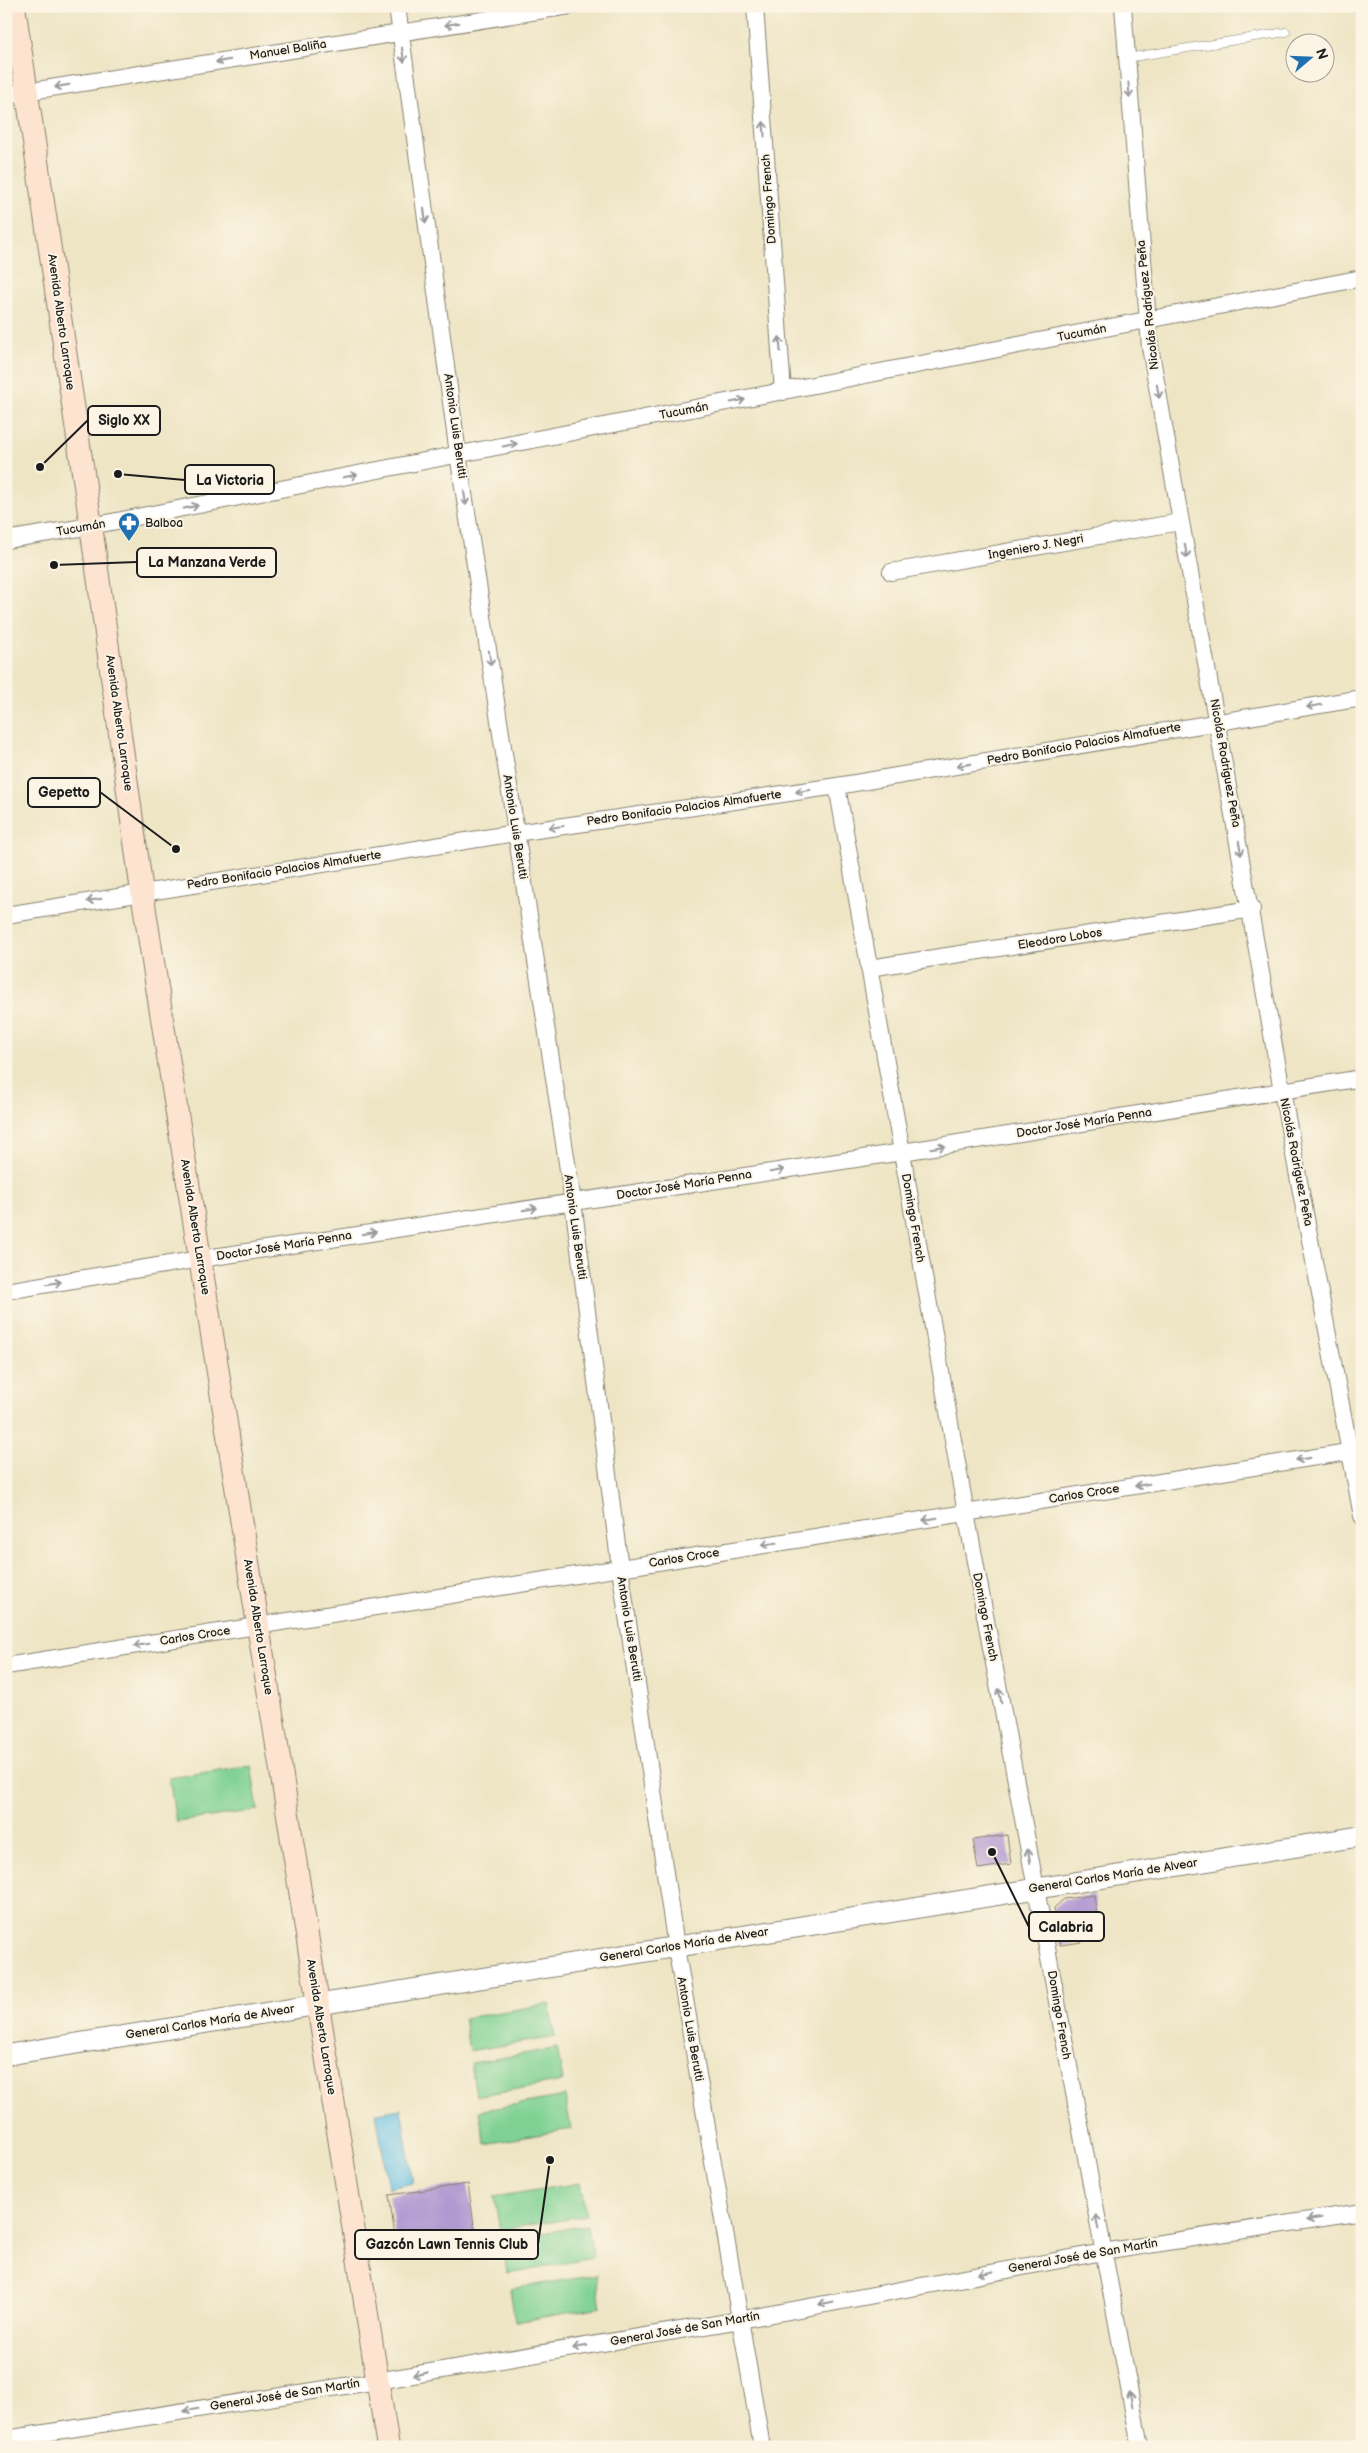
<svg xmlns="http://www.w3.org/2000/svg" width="1368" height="2453" font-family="'Balsamiq Sans',sans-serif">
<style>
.green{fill:#7fd193;stroke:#4e7658}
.water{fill:#67c1e4;stroke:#426e80}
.building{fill:#b099d1}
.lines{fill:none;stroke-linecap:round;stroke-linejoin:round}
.service-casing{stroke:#858070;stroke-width:9}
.minor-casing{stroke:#858070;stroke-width:18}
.tertiary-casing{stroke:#858070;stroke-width:22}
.secondary-casing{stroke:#858070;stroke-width:24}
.service{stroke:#fff;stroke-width:8}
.minor{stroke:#fff;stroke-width:16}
.tertiary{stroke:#fff;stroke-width:20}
.secondary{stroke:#fde4d1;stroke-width:22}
.oneway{stroke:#999}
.labels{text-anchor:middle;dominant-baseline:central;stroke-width:4;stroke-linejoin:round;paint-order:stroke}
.street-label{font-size:12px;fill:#1c1c1c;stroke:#fcf5e5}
.poi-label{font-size:12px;fill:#1c1c1c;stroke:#fcf5e5;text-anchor:start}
.leader{fill:none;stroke:#1c1c1c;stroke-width:2}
.callout-dot{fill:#1c1c1c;stroke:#fcf5e5;stroke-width:2}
.callout{fill:#fcf5e5;stroke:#1c1c1c;stroke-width:2}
.callout-label{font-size:14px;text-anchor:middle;font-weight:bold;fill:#1c1c1c}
</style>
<rect width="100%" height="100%" fill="#fcf5e5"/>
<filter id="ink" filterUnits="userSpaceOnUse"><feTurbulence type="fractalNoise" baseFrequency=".02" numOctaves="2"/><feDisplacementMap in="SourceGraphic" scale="10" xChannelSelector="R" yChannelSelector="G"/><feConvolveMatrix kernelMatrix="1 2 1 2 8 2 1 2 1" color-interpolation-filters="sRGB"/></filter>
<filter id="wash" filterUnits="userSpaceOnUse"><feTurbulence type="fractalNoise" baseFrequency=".0096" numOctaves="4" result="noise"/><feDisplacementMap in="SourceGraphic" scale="20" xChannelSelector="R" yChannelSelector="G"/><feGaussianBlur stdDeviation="1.12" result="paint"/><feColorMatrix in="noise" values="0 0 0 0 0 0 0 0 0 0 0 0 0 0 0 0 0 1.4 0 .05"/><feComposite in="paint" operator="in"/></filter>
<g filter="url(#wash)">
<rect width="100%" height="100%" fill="#eee5c5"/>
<path class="green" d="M 251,1765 L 258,1810 L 176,1822 L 169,1778 Z
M 549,2004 L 555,2037 L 469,2051 L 464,2018 Z
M 557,2048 L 563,2081 L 476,2096 L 471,2063 Z
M 565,2096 L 571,2129 L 485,2144 L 479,2111 Z
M 580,2183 L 586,2215 L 500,2230 L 494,2197 Z
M 588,2225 L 593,2258 L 507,2273 L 502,2240 Z
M 596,2275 L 601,2307 L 515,2322 L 510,2289 Z"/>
<path class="water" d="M 401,2109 L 413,2183 L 389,2188 L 376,2113 Z"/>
<g id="blocks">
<path class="building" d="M 1007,1835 L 1011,1864 L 978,1869 L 973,1840 Z
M 1094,1895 L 1097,1915 L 1078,1918 L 1082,1942 L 1060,1945 L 1054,1908 L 1064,1899 Z
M 468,2184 L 475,2232 L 396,2243 L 389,2195 Z"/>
</g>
</g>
<g filter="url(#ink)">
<use href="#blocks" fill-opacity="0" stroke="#858070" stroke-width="1"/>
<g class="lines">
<g class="service-casing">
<path id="service" d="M 1127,58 L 1286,32"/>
</g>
<g class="minor-casing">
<path id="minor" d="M 397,6 L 458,454 L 573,1202 L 620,1568 L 676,1947 L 762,2447
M 755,6 L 783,392
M 1123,6 L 1150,347 L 1282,1091 L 1362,1516
M 6,95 L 570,6
M 6,540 L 91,526 L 1362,278
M 891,572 L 1180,522
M 837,786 L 966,1513 L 1140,2447
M 6,915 L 516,833 L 837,786 L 1362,698
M 869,968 L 1252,909
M 6,1291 L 200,1259 L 902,1152 L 1362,1078
M 6,1666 L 1360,1450
M 6,2439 L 377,2381 L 740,2320 L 1103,2252 L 1362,2212"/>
</g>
<g class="tertiary-casing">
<path id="tertiary" d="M 6,2055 L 1362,1836"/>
</g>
<g class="secondary-casing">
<path id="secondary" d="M 14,6 L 91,526 L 142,892 L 388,2447"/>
</g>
<use href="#service" class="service"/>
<use href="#minor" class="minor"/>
<use href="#tertiary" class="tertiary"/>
<use href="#secondary" class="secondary"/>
</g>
<defs><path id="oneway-shaft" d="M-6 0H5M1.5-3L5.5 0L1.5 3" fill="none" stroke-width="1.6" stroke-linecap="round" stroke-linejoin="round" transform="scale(1.25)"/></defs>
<g class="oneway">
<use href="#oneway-shaft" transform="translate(452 24) rotate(171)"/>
<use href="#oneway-shaft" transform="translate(403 55) rotate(82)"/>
<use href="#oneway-shaft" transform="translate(223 61) rotate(171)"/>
<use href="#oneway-shaft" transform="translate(62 86) rotate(171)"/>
<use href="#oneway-shaft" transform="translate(1129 90) rotate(85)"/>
<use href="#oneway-shaft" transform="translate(764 129) rotate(-94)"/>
<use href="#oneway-shaft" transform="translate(425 216) rotate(82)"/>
<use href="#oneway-shaft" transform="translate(780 344) rotate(-94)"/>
<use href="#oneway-shaft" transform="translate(1158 391) rotate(80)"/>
<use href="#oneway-shaft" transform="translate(738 401) rotate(-11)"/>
<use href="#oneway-shaft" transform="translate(510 445) rotate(-11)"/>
<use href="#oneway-shaft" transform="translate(350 476) rotate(-11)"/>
<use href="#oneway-shaft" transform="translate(465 498) rotate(81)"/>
<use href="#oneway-shaft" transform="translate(191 507) rotate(-11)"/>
<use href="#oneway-shaft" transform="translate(1186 551) rotate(80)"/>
<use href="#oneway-shaft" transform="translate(490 658) rotate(81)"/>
<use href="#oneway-shaft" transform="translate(1314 706) rotate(171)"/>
<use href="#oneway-shaft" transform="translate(964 765) rotate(170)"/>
<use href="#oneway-shaft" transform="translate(803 791) rotate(172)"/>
<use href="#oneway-shaft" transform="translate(556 827) rotate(172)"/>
<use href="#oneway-shaft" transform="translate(1240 848) rotate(80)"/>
<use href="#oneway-shaft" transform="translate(94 900) rotate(171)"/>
<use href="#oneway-shaft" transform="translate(938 1147) rotate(-9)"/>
<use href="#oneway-shaft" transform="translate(777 1171) rotate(-9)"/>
<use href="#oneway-shaft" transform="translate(530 1209) rotate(-9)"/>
<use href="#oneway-shaft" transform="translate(369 1233) rotate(-9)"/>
<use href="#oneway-shaft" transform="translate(54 1283) rotate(-9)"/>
<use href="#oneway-shaft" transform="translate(1303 1459) rotate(171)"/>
<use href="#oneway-shaft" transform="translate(1142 1485) rotate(171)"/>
<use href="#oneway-shaft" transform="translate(930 1519) rotate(171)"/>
<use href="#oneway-shaft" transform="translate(769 1544) rotate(171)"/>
<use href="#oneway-shaft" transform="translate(141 1645) rotate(171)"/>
<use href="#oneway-shaft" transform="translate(1000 1696) rotate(-101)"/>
<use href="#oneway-shaft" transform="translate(1029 1856) rotate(-101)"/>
<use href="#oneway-shaft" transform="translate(1314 2219) rotate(171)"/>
<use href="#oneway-shaft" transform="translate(1097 2222) rotate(-100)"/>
<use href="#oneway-shaft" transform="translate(986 2273) rotate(169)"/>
<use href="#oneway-shaft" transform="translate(826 2303) rotate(169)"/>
<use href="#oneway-shaft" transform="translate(580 2347) rotate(170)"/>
<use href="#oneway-shaft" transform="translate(420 2374) rotate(170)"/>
<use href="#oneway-shaft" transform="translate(1131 2399) rotate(-101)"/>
<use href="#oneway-shaft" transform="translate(191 2410) rotate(171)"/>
</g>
</g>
<defs>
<g id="pharmacy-pin" transform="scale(1.125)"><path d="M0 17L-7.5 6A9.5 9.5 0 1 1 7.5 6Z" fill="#1f6fb2" stroke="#fcf5e5"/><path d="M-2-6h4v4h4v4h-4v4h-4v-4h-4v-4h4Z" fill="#fff"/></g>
</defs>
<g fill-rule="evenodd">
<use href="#pharmacy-pin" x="129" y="523"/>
</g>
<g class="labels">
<g class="street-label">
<text transform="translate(288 50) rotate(-9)">Manuel Baliña</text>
<text transform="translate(769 199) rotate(-94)">Domingo French</text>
<text transform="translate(1148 305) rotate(-96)">Nicolás Rodríguez Peña</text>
<text transform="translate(61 322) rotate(82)">Avenida Alberto Larroque</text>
<text transform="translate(1082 333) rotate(-11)">Tucumán</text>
<text transform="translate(684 411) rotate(-11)">Tucumán</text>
<text transform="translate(455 426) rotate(82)">Antonio Luis Berutti</text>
<text transform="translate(81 528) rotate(-10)">Tucumán</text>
<text transform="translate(1036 547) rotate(-10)">Ingeniero J. Negri</text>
<text transform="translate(119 723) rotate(82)">Avenida Alberto Larroque</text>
<text transform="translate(1084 744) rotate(-10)">Pedro Bonifacio Palacios Almafuerte</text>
<text transform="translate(1225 763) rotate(80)">Nicolás Rodríguez Peña</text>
<text transform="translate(684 808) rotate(-8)">Pedro Bonifacio Palacios Almafuerte</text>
<text transform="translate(515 827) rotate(81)">Antonio Luis Berutti</text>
<text transform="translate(284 870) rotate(-9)">Pedro Bonifacio Palacios Almafuerte</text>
<text transform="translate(1060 939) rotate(-9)">Eleodoro Lobos</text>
<text transform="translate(1084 1123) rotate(-9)">Doctor José María Penna</text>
<text transform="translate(1296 1162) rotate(79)">Nicolás Rodríguez Peña</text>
<text transform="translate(684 1185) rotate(-9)">Doctor José María Penna</text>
<text transform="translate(913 1218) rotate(80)">Domingo French</text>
<text transform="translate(195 1227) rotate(81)">Avenida Alberto Larroque</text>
<text transform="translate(575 1227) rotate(82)">Antonio Luis Berutti</text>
<text transform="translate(284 1246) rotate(-9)">Doctor José María Penna</text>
<text transform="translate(1084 1494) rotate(-9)">Carlos Croce</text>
<text transform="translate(684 1558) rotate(-9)">Carlos Croce</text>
<text transform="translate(985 1617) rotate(79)">Domingo French</text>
<text transform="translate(258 1627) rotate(81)">Avenida Alberto Larroque</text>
<text transform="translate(629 1629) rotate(81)">Antonio Luis Berutti</text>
<text transform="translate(195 1636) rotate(-9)">Carlos Croce</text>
<text transform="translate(1113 1876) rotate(-9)">General Carlos María de Alvear</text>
<text transform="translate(684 1945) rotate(-9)">General Carlos María de Alvear</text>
<text transform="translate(1059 2015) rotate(80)">Domingo French</text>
<text transform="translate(210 2022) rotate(-9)">General Carlos María de Alvear</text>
<text transform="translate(321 2027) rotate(81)">Avenida Alberto Larroque</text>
<text transform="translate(690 2029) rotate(80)">Antonio Luis Berutti</text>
<text transform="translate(1083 2256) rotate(-10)">General José de San Martín</text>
<text transform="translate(685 2329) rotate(-10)">General José de San Martín</text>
<text transform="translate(285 2395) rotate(-9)">General José de San Martín</text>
</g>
<g class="poi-label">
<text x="145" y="523">Balboa</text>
</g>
</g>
<path class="leader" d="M40 467L88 420M118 474L185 480M54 565L137 562M176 849L100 792M992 1852L1029 1927M550 2160L538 2244"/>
<g class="callout-dot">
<circle cx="40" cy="467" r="5"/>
<circle cx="118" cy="474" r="5"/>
<circle cx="54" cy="565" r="5"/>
<circle cx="176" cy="849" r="5"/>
<circle cx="992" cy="1852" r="5"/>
<circle cx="550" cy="2160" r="5"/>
</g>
<g class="callout">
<rect x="88" y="406" width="72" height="29" rx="5"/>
<rect x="185" y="465" width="89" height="29" rx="5"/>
<rect x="137" y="548" width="139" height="29" rx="5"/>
<rect x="28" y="778" width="72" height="29" rx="5"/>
<rect x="1029" y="1912" width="75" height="29" rx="5"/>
<rect x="355" y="2230" width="183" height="29" rx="5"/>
</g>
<g class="callout-label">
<text x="124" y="425">Siglo XX</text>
<text x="230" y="485">La Victoria</text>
<text x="207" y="567">La Manzana Verde</text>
<text x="64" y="797">Gepetto</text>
<text x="1066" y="1932">Calabria</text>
<text x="447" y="2249">Gazcón Lawn Tennis Club</text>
</g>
<rect width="1368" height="2453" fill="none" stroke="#fcf5e5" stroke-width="25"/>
<g transform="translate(1310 58) rotate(71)"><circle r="24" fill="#fcf5e5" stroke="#a29e95"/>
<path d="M0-4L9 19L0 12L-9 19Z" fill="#1f6fb2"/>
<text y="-8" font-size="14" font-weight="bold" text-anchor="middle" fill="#1c1c1c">N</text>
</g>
</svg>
